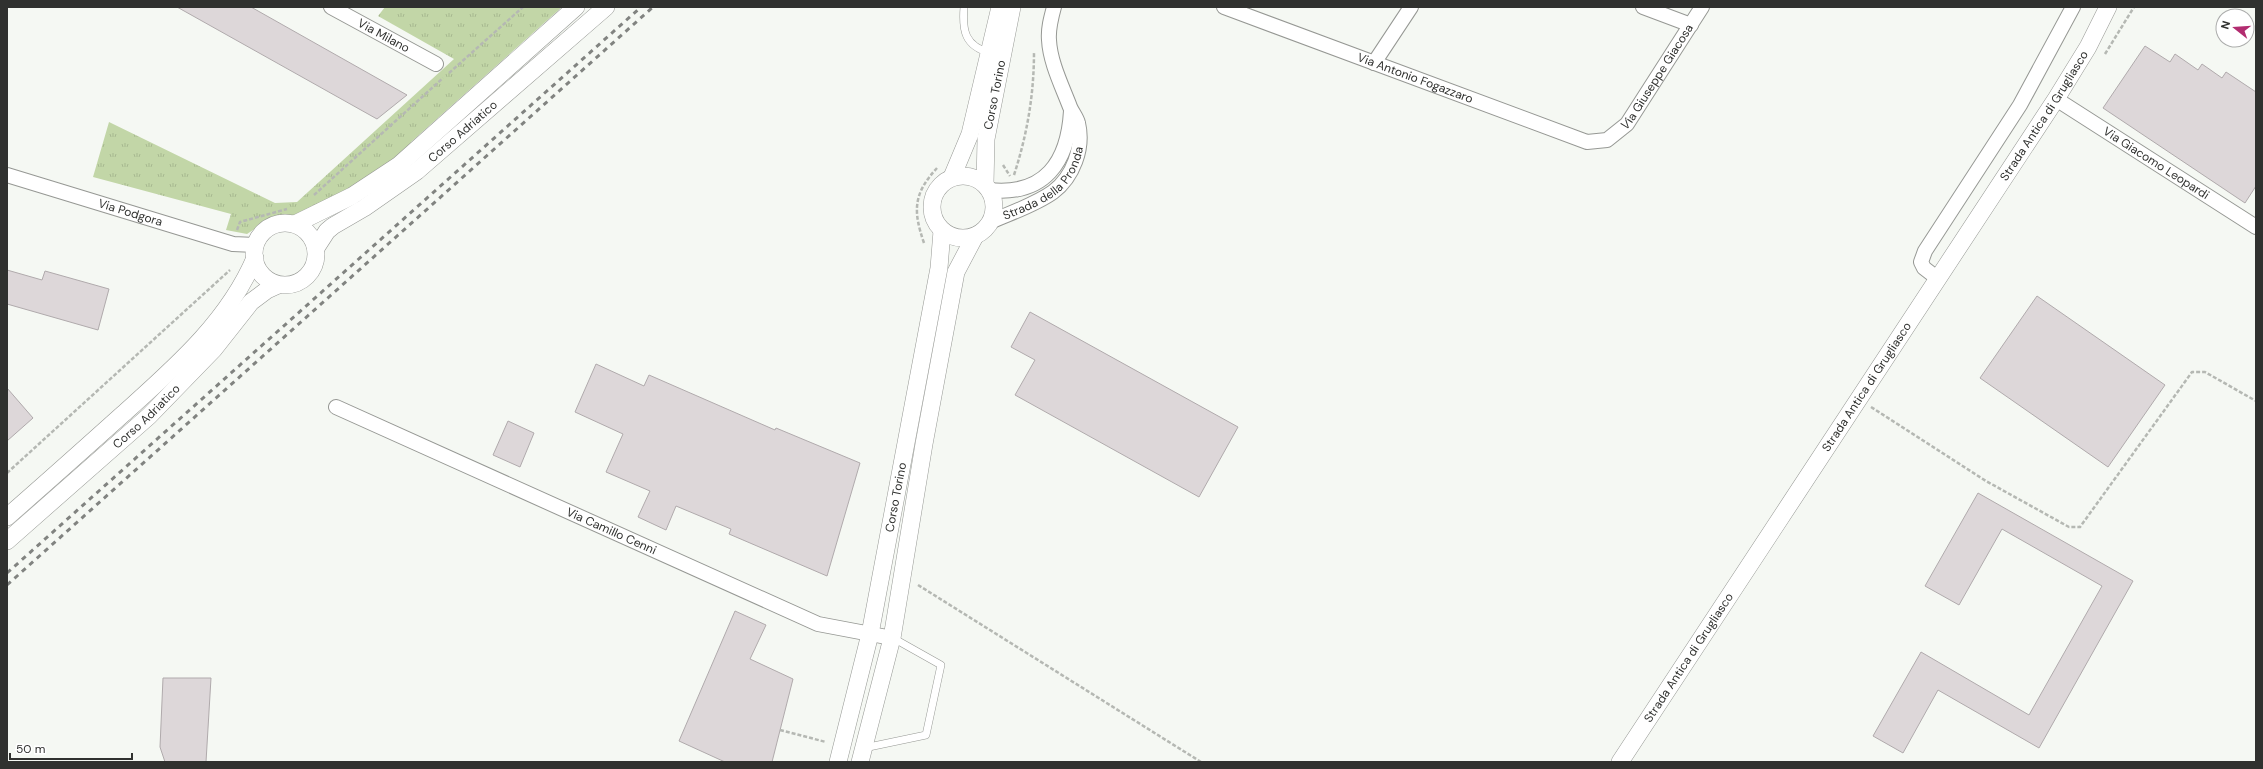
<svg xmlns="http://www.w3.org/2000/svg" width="2263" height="769" font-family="'DM Sans',sans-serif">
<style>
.grass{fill:url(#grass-tufts)}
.building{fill:#ddd7d9;stroke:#b0aaac}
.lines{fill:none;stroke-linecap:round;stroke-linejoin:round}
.service-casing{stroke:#969894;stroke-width:8}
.minor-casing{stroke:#969894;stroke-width:16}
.tertiary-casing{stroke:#969894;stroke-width:18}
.path{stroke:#b5b8b3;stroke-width:2.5;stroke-dasharray:4 2;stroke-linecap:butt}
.service{stroke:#fff;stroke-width:7}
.minor{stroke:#fff;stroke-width:14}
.tertiary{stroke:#fff;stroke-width:17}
.rail{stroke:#818380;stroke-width:3;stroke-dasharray:5 5;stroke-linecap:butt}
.labels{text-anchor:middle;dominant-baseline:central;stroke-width:3;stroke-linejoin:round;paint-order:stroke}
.street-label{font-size:12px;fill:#30312f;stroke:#fff}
</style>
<defs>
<pattern id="grass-tufts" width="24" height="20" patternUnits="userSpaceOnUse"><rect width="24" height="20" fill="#c2d6a7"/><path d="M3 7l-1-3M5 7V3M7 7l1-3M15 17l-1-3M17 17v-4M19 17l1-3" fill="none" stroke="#a7b890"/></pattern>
</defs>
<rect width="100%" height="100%" fill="#f5f8f3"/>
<path class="grass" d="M 385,7 L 562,7 L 411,142 L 411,150 L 390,167 L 292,218 L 273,217 L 247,234 L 226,230 L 231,214 L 93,177 L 109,122 L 275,203 L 297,202 L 454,59 L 378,16 Z"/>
<path class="building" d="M 177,7 L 251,7 L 407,95 L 377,119 Z
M 2145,46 L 2170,62 L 2175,54 L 2198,70 L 2202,64 L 2222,78 L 2226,72 L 2256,92 L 2256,186 L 2245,203 L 2103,108 Z
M 7,270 L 42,280 L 45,271 L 109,289 L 98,330 L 7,304 Z
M 2037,296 L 2165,385 L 2108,467 L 1980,378 Z
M 1030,312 L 1238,427 L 1199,497 L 1015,395 L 1035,360 L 1011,347 Z
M 596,364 L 644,386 L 649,375 L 775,430 L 776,428 L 860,463 L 827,576 L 729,534 L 731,529 L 676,506 L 666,530 L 638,517 L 650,491 L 606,472 L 623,434 L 575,412 Z
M 7,388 L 33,418 L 7,441 Z
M 508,421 L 534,433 L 520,467 L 493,455 Z
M 1978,493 L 2133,581 L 2039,748 L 1938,690 L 1903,753 L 1873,736 L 1921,652 L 2029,715 L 2102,586 L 2002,529 L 1959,605 L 1925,586 Z
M 735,611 L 766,625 L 750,659 L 793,679 L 772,762 L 725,762 L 679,741 Z
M 163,678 L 211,678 L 206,762 L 165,762 L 160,747 Z"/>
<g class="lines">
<g class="service-casing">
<path id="service" d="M 964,7 C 962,31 965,46 990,53
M 864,748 L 926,735 L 941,665 L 893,638"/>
</g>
<g class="minor-casing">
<g id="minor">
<path id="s1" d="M 331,7 L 436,64"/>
<path id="s2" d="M 1224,7 L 1587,142 L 1607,140 L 1627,124 L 1702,7"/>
<path d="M 1643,7 L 1691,25"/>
<path d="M 1374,63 L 1411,7"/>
<path id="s3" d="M 2056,99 L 2256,227"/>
<path id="s4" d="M 7,175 L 233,244 L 255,245"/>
<path d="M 989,190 C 1045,196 1068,162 1071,111"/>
<path id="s5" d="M 990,222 C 1010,213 1035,205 1053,192 C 1073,177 1084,148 1078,123 C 1077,118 1072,112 1070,107 C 1062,86 1050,62 1049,40 C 1048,29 1051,18 1054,7"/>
<path d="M 1937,278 L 1924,268 L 1921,262 L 1925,251 L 2020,105 L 2073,7"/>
<path id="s6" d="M 336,407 L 818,624 L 892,638"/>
</g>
</g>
<g class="tertiary-casing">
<g id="tertiary">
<circle cx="963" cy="207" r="31"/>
<path d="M 952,177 L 970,134 L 1000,7"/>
<path id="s7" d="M 985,184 L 986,139 L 1012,7"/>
<circle cx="285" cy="254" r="31"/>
<path d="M 295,224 L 352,196 L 399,165 L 576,7"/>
<path id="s8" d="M 316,248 L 327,231 L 333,226 L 364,208 L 417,171 L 606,7"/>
<path d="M 7,517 C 46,483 84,449 123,414 C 173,369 228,322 255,258"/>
<path id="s9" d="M 7,541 L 149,416 L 214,349 L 251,302 L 267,290 L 278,285"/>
<path id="s10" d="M 838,762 L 870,634 L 939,268 L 942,231"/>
<path d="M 860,762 L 892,638 L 924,444 L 956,272 L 975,236"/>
<path id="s11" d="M 1620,762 L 2056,99 L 2088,47 L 2108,7"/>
</g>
</g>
<path class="path" d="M 2105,54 L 2134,7
M 449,73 L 523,7
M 1003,165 L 1010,176
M 1014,175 C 1027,135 1034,95 1034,52
M 314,195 L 443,78
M 237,230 L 240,222 L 287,209
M 924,243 C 913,211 913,194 937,168
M 1871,407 L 1986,481 L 2069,527 L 2080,527 L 2192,372 L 2205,372 L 2256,401
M 7,473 L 230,270
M 918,585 L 1201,762
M 780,730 L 826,742"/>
<use href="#service" class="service"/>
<use href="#minor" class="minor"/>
<use href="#tertiary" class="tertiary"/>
<path class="rail" d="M 7,573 L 641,7
M 7,585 L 653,7"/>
</g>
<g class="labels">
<g class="street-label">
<text stroke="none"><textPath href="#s1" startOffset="60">Via Milano</textPath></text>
<text stroke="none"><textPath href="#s2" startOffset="489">Via Giuseppe Giacosa</textPath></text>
<text stroke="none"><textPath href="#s2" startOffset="204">Via Antonio Fogazzaro</textPath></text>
<text stroke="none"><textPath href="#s7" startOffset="90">Corso Torino</textPath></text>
<text stroke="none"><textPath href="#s11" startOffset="773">Strada Antica di Grugliasco</textPath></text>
<text stroke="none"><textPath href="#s8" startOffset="189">Corso Adriatico</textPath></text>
<text stroke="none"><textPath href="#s3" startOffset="119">Via Giacomo Leopardi</textPath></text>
<text stroke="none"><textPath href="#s5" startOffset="69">Strada della Pronda</textPath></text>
<text stroke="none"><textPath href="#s4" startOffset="129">Via Podgora</textPath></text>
<text stroke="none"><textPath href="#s11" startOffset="449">Strada Antica di Grugliasco</textPath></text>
<text stroke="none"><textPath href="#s9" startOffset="187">Corso Adriatico</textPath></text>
<text stroke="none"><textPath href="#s10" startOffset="271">Corso Torino</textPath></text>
<text stroke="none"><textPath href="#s6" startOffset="302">Via Camillo Cenni</textPath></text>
<text stroke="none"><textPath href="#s11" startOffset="125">Strada Antica di Grugliasco</textPath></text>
</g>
</g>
<rect width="2263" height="769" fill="none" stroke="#30312f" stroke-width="16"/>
<g transform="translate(2235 28) rotate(287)"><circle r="19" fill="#ffffff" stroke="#acadac"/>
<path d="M0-3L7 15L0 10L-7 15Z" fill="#b22c70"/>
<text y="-6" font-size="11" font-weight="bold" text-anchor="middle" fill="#30312f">N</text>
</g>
<path d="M10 753v6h122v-6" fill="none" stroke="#30312f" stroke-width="2"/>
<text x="16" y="753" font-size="12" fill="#30312f" stroke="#ffffff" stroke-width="3" paint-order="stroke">50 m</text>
</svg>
